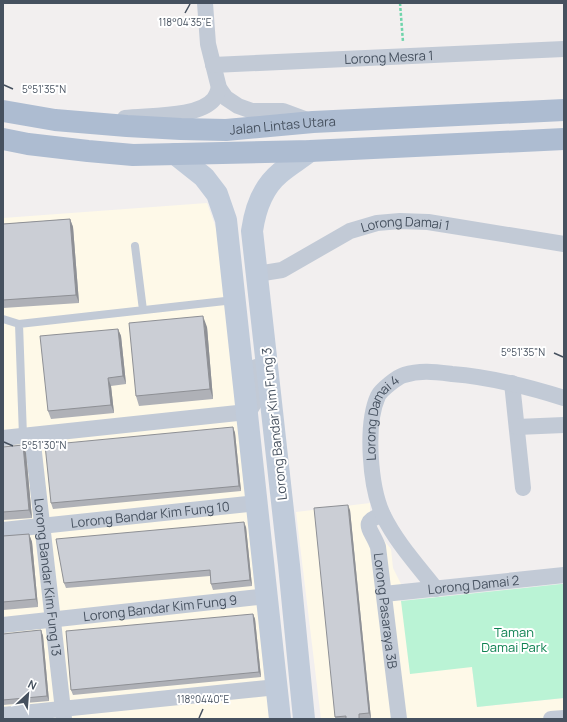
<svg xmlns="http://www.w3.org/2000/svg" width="567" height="722" font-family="Manrope,sans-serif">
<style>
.commercial{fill:#fef9e8}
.green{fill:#baf3d5}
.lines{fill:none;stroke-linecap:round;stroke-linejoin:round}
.path{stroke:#6fd4ab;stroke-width:2.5;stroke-dasharray:3 2;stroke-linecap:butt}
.service{stroke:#c2cad6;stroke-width:8}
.minor{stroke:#c2cad6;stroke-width:16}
.secondary{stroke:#c0cbda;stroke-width:22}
.primary{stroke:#adbcd1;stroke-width:22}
.wall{fill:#afb1b7}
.shaded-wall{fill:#8e9095}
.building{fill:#cbced5;stroke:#8e9095}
.ticks{fill:none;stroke:#46515f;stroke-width:1.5}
.labels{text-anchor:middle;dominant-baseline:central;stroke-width:4;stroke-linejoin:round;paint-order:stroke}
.street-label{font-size:13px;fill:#46515f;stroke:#fff}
.park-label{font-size:13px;fill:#0f8252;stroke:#fff}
.ticks-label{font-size:10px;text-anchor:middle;fill:#46515f;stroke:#fff;stroke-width:4;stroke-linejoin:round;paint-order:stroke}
</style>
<rect width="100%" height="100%" fill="#f2efef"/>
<path class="commercial" d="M 207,203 L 217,231 L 277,719 L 3,719 L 3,218 Z
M 370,503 L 370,512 L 377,532 L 391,549 L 393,568 L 401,584 L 401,601 L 472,667 L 477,707 L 564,698 L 564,719 L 321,719 L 296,512 Z"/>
<path class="green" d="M 561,584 L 564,584 L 564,698 L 477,707 L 472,667 L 410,674 L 401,601 Z"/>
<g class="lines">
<path class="path" d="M 400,3 L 403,42"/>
<path class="service" d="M 135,246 L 143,310
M 3,319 L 19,324 L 234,300
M 19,324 L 23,436"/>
<g class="minor">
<path d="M 205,3 L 208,44 L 219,88 L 226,98 L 238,106 L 252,111 L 283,111 L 310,121"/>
<path id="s1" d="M 213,65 L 564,49"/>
<path d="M 125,118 C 148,115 199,118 214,99 C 216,96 218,91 219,88"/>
<path id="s2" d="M 257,274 L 282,270 L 350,231 L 377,223 L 400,221 L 428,222 L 564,244"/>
<path d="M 512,383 L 523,488"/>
<path d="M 517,427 L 564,425"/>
<path id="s3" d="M 32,435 L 64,719"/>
<path d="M 3,438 L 247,412 C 261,400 258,384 256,367"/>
<path id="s4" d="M 383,515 C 358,521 372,530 378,547 L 399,719"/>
<path id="s5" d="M 3,530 L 257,503"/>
<path id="s6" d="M 436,589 C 418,566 396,542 383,515 C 370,487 365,425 378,396 C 381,390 397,377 404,375 C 420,370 435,372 452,374 C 491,377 526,386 564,398"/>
<path id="s7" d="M 384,594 L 564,575"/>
<path id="s8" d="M 3,625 L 267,596"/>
<path d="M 3,715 L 277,687"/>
<path d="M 551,719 L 564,718"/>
</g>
<path class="secondary" d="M 175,154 L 204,177 L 217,194 L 226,220 L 280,719
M 304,719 L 289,565 L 252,231 C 255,210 263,187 280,173 C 289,165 300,159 310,151"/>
<g class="primary">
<path id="s9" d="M 3,111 L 55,120 L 127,126 L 181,129 L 226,130 L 313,122 L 564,110"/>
<path d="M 3,139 L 28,144 L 88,151 L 133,155 L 310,151 L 564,139"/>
</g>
</g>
<path class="wall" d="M 70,219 L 73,227 L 79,303 L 3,308 L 3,224 Z
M 207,327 L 213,399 L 139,406 L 136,396 Z
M 118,329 L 121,336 L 126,384 L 111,386 L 114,413 L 51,419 L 48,411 Z
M 233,427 L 235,433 L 241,491 L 53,509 L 51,503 Z
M 23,445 L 26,453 L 32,518 L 3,520 L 3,447 Z
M 350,510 L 371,719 L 336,719 L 335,717 Z
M 246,527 L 252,586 L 213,590 L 211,584 L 210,576 L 66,588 L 64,583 Z
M 29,534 L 32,542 L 38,607 L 3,610 L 3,536 Z
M 253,614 L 255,619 L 261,677 L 73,695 L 71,690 Z
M 41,630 L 43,636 L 49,701 L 3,705 L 3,634 Z"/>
<path class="shaded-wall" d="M 70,219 L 73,227 L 79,303 L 76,295 Z
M 203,316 L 207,327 L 213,399 L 210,389 Z
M 118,329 L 121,336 L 126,384 L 123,376 Z
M 108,378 L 111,386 L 114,413 L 111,405 Z
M 233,427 L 235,433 L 241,491 L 239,486 Z
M 23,445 L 26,453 L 32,518 L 29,510 Z
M 348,505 L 350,510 L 371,719 L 369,713 Z
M 244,522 L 246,527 L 252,586 L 250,580 Z
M 29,534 L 32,542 L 38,607 L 36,599 Z
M 253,614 L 255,619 L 261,677 L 259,672 Z
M 41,630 L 43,636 L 49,701 L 47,696 Z"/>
<path class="building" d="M 70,219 L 76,295 L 3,300 L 3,224 Z
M 203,316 L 210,389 L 136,396 L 129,323 Z
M 118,329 L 123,376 L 108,378 L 111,405 L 48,411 L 40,336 Z
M 233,427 L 239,486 L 51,503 L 45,445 Z
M 23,445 L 29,510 L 3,512 L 3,447 Z
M 348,505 L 369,713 L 359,714 L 359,719 L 346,719 L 346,716 L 335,717 L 314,508 Z
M 244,522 L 250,580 L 211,584 L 210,570 L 64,583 L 56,539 Z
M 29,534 L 36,599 L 3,602 L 3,536 Z
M 253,614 L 259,672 L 71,690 L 66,631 Z
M 41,630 L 47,696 L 3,700 L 3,634 Z"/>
<path class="ticks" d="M 185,13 L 190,4M 4,85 L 13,89M 554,353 L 563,357M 4,442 L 13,446M 199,718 L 203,709"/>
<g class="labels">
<g class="street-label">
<text stroke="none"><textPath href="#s1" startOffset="176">Lorong Mesra 1</textPath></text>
<text stroke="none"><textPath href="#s9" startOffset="281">Jalan Lintas Utara</textPath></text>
<text stroke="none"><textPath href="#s2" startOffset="160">Lorong Damai 1</textPath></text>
<text stroke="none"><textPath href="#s6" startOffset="193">Lorong Damai 4</textPath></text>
<text transform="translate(274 424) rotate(-96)">Lorong Bandar Kim Fung 3</text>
<text stroke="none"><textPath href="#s5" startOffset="148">Lorong Bandar Kim Fung 10</textPath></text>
<text stroke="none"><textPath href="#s3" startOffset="143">Lorong Bandar Kim Fung 13</textPath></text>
<text stroke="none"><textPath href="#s7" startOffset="90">Lorong Damai 2</textPath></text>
<text stroke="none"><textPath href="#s8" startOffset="158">Lorong Bandar Kim Fung 9</textPath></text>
<text stroke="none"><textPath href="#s4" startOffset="107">Lorong Pasaraya 3B</textPath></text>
</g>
<g class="park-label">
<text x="514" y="632">Taman<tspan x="514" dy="15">Damai Park</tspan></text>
</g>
</g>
<g class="ticks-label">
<text x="185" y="26">118°04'35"E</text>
<text x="44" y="93">5°51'35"N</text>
<text x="523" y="356">5°51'35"N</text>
<text x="44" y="449">5°51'30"N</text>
<text x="203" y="703">118°04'40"E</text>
</g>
<rect width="567" height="722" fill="none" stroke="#46515f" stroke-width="8"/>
<g transform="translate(28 694) rotate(26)" stroke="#ffffff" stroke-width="3" paint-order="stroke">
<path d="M0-3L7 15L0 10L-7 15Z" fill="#46515f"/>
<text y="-6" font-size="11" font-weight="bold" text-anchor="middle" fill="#46515f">N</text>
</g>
</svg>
